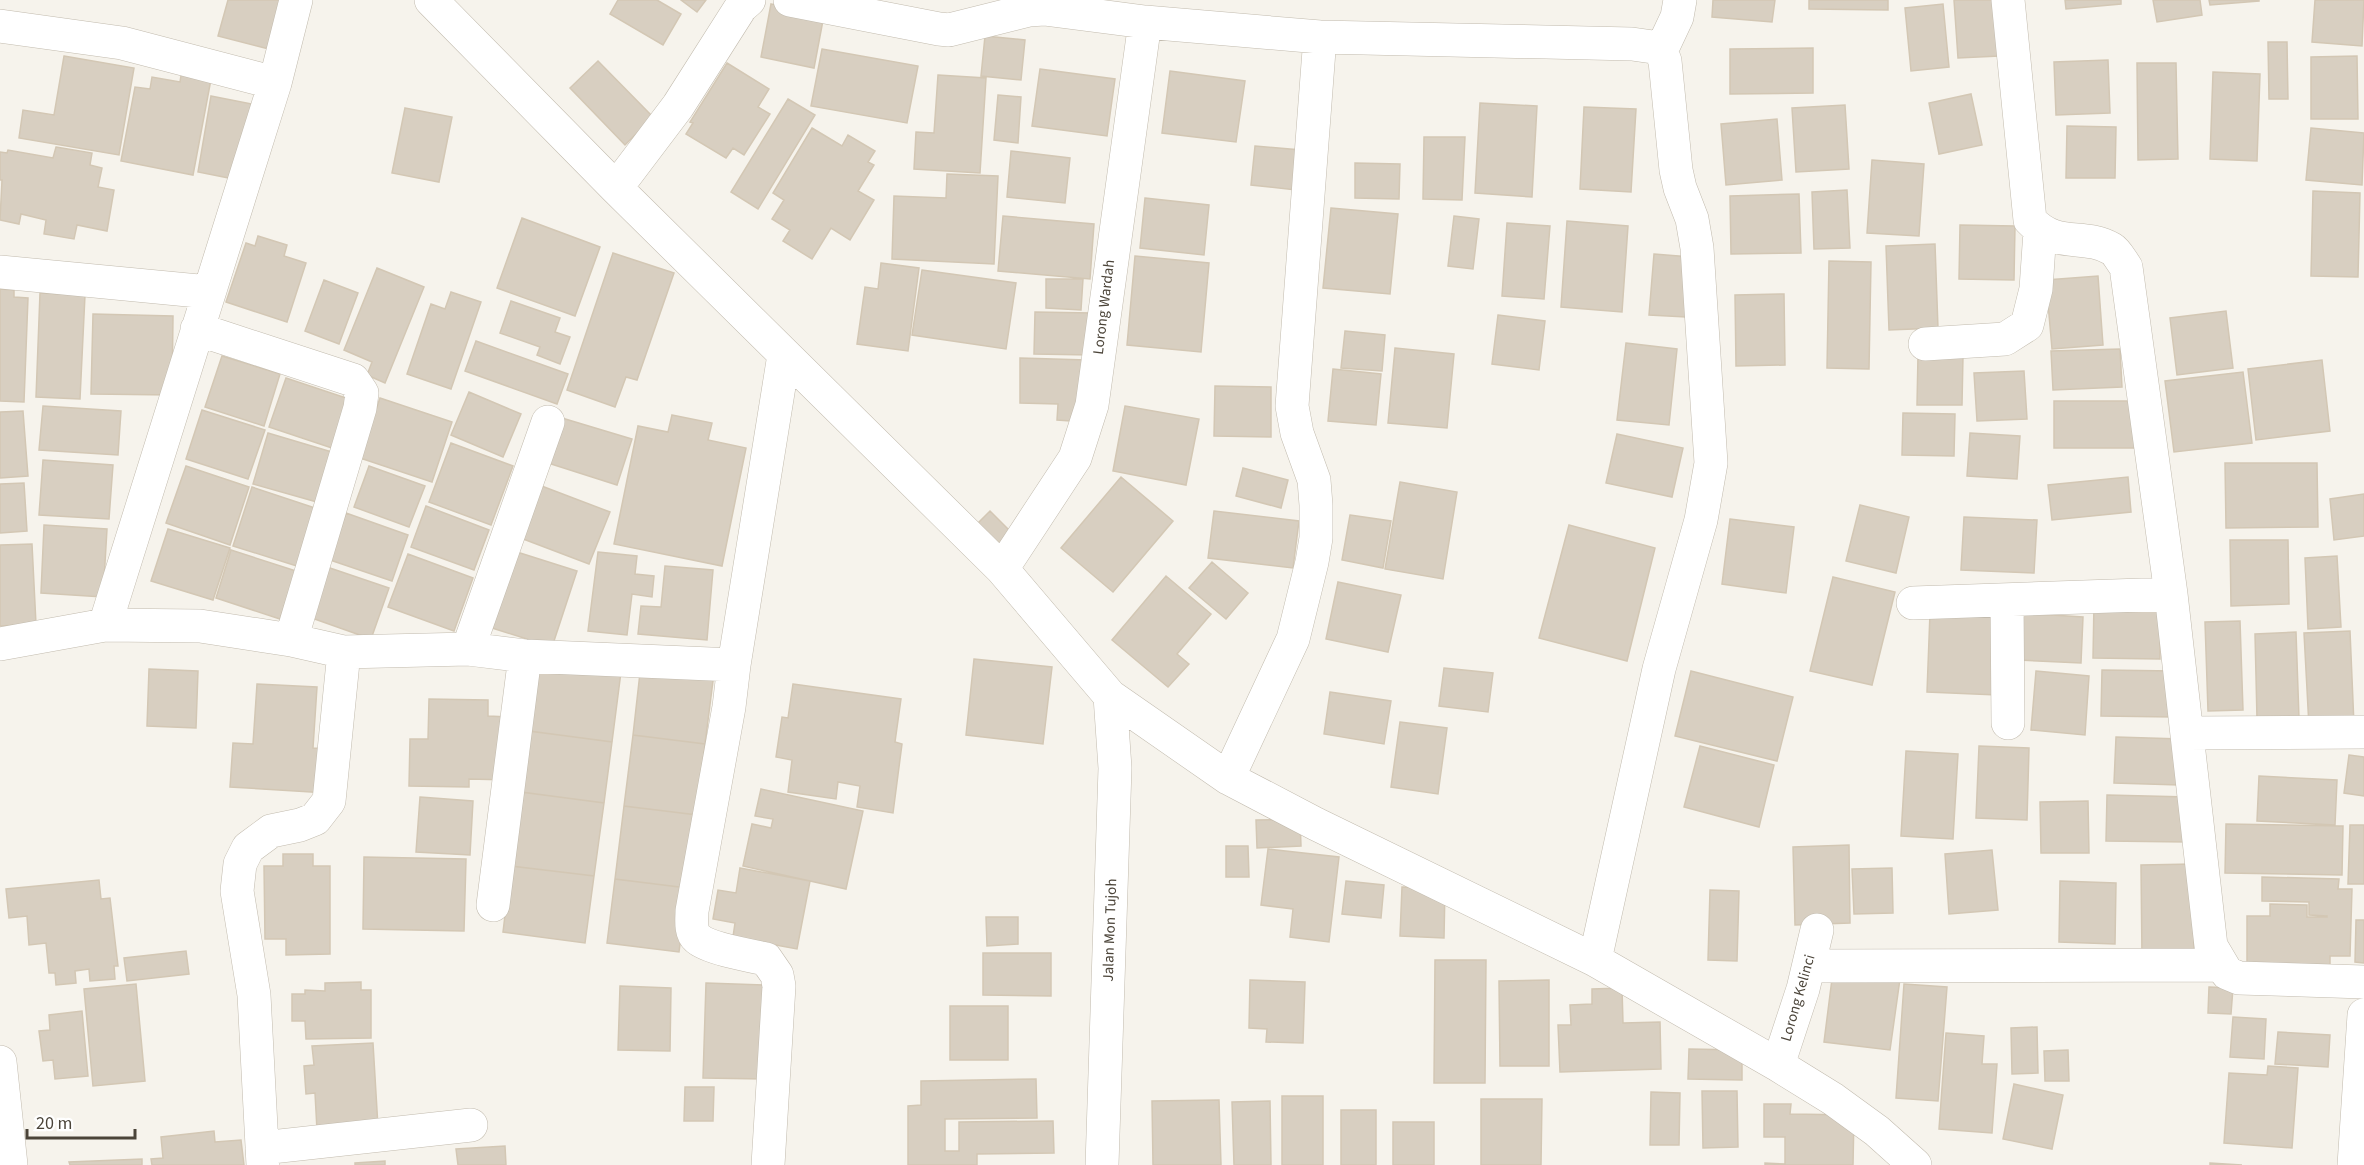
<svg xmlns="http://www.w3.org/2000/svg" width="2364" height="1165" font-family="'Source Sans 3',sans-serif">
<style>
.building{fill:#d8cfc1;stroke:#d3c7b4;stroke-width:1.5}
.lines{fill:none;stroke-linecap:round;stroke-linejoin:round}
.street-casing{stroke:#c2bbae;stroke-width:34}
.street{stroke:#fff;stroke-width:33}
.labels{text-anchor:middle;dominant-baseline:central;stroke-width:6;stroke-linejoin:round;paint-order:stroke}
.street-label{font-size:15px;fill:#4b4439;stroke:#fff}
</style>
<rect width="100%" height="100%" fill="#f6f3ec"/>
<path class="building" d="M 228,0 L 287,0 L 273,50 L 218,36 Z
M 618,0 L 657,0 L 681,14 L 663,45 L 610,14 Z
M 681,0 L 706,0 L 697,12 Z
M 1713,0 L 1775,0 L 1772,22 L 1712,17 Z
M 1809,0 L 1888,0 L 1888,10 L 1809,9 Z
M 1954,0 L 1995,0 L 1999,56 L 1958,58 Z
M 2065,0 L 2121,0 L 2121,4 L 2066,9 Z
M 2153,0 L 2200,0 L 2202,15 L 2157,22 Z
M 2209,0 L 2259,0 L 2259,1 L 2210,5 Z
M 2315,0 L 2364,0 L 2362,46 L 2312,42 Z
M 771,4 L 824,15 L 814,68 L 761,57 Z
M 1943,4 L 1949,67 L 1911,71 L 1905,8 Z
M 985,36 L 1025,40 L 1021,80 L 981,76 Z
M 2268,42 L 2287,42 L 2288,99 L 2269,99 Z
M 1813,48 L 1813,93 L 1730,94 L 1730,49 Z
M 822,49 L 918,66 L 907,123 L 811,106 Z
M 64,56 L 134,68 L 119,155 L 19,138 L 23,110 L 54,115 Z
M 2357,56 L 2358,119 L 2311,119 L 2311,57 Z
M 2108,60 L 2110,113 L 2056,115 L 2054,62 Z
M 598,61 L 653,117 L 625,145 L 570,88 Z
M 727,63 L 769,89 L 758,107 L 770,114 L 744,155 L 733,148 L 726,158 L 686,134 L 693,123 L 690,122 Z
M 2137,63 L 2176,63 L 2178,159 L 2138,160 Z
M 182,69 L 212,74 L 193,175 L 121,161 L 135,87 L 150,89 L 152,77 L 180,82 Z
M 1040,69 L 1115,79 L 1107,136 L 1032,126 Z
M 1170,71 L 1245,81 L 1236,142 L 1162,133 Z
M 2213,72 L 2260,74 L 2257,161 L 2210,159 Z
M 938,75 L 986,78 L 980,173 L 914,169 L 916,132 L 934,133 Z
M 1971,94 L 1982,145 L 1939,154 L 1929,103 Z
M 998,95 L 1021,97 L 1018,143 L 994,140 Z
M 211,96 L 252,104 L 239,180 L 198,172 Z
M 788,99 L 815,115 L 758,209 L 731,192 Z
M 1480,103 L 1537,106 L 1532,197 L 1475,193 Z
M 1845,105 L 1849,169 L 1796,172 L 1792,108 Z
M 1584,107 L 1636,109 L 1631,192 L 1580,189 Z
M 405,108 L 452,117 L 439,182 L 392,173 Z
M 1777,119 L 1782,180 L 1726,185 L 1721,124 Z
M 2067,126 L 2116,127 L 2115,178 L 2066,178 Z
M 812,128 L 842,146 L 848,135 L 875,151 L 868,162 L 874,165 L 858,191 L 874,200 L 850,240 L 831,228 L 812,259 L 783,241 L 790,230 L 772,219 L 784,200 L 773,193 Z
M 2311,128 L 2364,133 L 2362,185 L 2306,180 Z
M 1424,137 L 1465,137 L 1462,200 L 1423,199 Z
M 1255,146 L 1301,150 L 1296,190 L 1251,185 Z
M 56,147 L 92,153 L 90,165 L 102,168 L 98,187 L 114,190 L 107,231 L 77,225 L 74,239 L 44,234 L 46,220 L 21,214 L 19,224 L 0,220 L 2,180 L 0,180 L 0,152 L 7,153 L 8,150 L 53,158 Z
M 1011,151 L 1070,158 L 1065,203 L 1007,197 Z
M 1872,160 L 1924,164 L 1919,236 L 1867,233 Z
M 1355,163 L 1400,164 L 1399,199 L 1355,198 Z
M 947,174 L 998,176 L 994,264 L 892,259 L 894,196 L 946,198 Z
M 1847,190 L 1850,248 L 1814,249 L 1812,192 Z
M 2313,191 L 2360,193 L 2358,277 L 2311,276 Z
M 1799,194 L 1801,253 L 1731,254 L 1730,196 Z
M 1145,198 L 1209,205 L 1204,255 L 1140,248 Z
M 1331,208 L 1398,214 L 1390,294 L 1323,288 Z
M 1003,216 L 1094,224 L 1090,279 L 998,271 Z
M 1454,216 L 1479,219 L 1473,269 L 1448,266 Z
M 522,218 L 600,247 L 575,316 L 497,288 Z
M 1567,221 L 1628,226 L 1622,312 L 1561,307 Z
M 1507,223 L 1550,226 L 1544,299 L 1502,296 Z
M 1960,225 L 2015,226 L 2014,280 L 1959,279 Z
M 258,236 L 287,245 L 284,256 L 306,263 L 287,322 L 226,302 L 246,243 L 255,246 Z
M 1935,244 L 1938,328 L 1889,330 L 1886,246 Z
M 613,253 L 674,273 L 637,380 L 626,377 L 615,407 L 567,390 Z
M 1654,254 L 1691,257 L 1686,317 L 1649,315 Z
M 1135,256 L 1209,263 L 1201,352 L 1127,345 Z
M 1829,261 L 1871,262 L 1869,369 L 1827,368 Z
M 881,263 L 919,268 L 908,351 L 857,344 L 865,287 L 878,289 Z
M 377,268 L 424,287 L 385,383 L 367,375 L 372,362 L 344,350 Z
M 922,270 L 1016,283 L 1006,349 L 912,335 Z
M 2098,276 L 2103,345 L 2052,349 L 2046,280 Z
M 1046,279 L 1083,279 L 1081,310 L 1046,308 Z
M 324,280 L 358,293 L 339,344 L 305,331 Z
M 0,289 L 14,290 L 14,297 L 28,298 L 24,402 L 0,401 Z
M 451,292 L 481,302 L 451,389 L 407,374 L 431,304 L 445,309 Z
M 40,293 L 85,295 L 80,399 L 36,397 Z
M 1784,294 L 1785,365 L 1736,366 L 1735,295 Z
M 511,301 L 560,318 L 555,332 L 570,337 L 560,364 L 537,355 L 540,347 L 500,333 Z
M 2226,311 L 2233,368 L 2177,375 L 2170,318 Z
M 1035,312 L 1092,313 L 1091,355 L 1034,354 Z
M 93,314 L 173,316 L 172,395 L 91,394 Z
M 1498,315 L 1545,321 L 1539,370 L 1492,364 Z
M 1345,331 L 1385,335 L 1382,371 L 1341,368 Z
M 476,341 L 568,374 L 557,404 L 465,371 Z
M 1626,343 L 1677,349 L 1669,425 L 1617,420 Z
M 1395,348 L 1454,354 L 1447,428 L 1388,423 Z
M 2120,349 L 2122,387 L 2053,390 L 2051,351 Z
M 1918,355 L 1963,356 L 1962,405 L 1917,405 Z
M 222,356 L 280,374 L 264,426 L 205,407 Z
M 1020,358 L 1087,360 L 1085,422 L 1057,420 L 1058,404 L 1020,403 Z
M 2322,360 L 2330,431 L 2256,440 L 2248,369 Z
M 1333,369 L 1381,374 L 1376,425 L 1328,421 Z
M 2024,371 L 2027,419 L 1977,421 L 1974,373 Z
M 2243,372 L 2252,443 L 2174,452 L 2165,381 Z
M 286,378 L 352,400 L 335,449 L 269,427 Z
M 1215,386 L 1271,387 L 1271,437 L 1214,436 Z
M 469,392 L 521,414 L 503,457 L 451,435 Z
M 380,398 L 452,422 L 432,482 L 360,458 Z
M 2054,401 L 2135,401 L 2135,448 L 2054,448 Z
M 43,406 L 121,411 L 118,455 L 39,450 Z
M 1125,406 L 1199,419 L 1186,485 L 1113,471 Z
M 202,410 L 265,430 L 248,479 L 186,459 Z
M 23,411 L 28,476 L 0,478 L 0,412 Z
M 1903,413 L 1955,414 L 1954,456 L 1902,455 Z
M 672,415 L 712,423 L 708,440 L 746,448 L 722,566 L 614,544 L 638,426 L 668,432 Z
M 562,418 L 632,439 L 617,485 L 548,463 Z
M 268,433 L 332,452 L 317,502 L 253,484 Z
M 1970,433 L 2020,436 L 2017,479 L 1967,476 Z
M 1617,434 L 1683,448 L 1672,497 L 1606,483 Z
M 451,443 L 513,466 L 491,525 L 429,502 Z
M 43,460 L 113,465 L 109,519 L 39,515 Z
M 2225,463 L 2317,463 L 2318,527 L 2226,528 Z
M 186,466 L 249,487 L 230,545 L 166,523 Z
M 369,466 L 425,486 L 409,527 L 354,507 Z
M 1243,468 L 1288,480 L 1281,508 L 1236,496 Z
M 1121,477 L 1173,521 L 1113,592 L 1061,548 Z
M 2128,477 L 2131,512 L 2052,520 L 2048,485 Z
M 1400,482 L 1457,492 L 1443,579 L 1385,569 Z
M 24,483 L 27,531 L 0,533 L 0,484 Z
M 539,485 L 610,512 L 589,564 L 518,537 Z
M 252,487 L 318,509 L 300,567 L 233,546 Z
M 2364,494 L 2364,536 L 2334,540 L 2330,499 Z
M 1860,505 L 1909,517 L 1896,573 L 1846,561 Z
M 426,506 L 489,530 L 474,570 L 411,547 Z
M 990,511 L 1018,539 L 1006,551 L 978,523 Z
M 1214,511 L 1299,521 L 1293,568 L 1208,558 Z
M 346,513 L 408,535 L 392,581 L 330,560 Z
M 1350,515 L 1391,521 L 1383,568 L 1342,560 Z
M 1964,517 L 2037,520 L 2034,573 L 1961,570 Z
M 1730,519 L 1794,527 L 1786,593 L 1722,584 Z
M 44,525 L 107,529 L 103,597 L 41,593 Z
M 1569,525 L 1655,548 L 1627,661 L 1539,638 Z
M 168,529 L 230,548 L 213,600 L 151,581 Z
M 2230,540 L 2288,540 L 2289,604 L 2231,606 Z
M 32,544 L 36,624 L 0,626 L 0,545 Z
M 231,550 L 296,571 L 280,619 L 216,598 Z
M 517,552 L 577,571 L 552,647 L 492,628 Z
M 598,552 L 637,556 L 635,574 L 654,576 L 652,597 L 632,594 L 627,635 L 588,631 Z
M 408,554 L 473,578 L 454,631 L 388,607 Z
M 2337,556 L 2341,627 L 2308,629 L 2305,558 Z
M 1212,562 L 1248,593 L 1226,619 L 1189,588 Z
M 665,566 L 713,570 L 707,640 L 638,634 L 641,606 L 661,607 Z
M 327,567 L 389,588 L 371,639 L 309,617 Z
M 1166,576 L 1211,614 L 1177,654 L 1189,664 L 1168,687 L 1112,640 Z
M 1833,577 L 1895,592 L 1872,685 L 1810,671 Z
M 1338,582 L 1401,595 L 1388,652 L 1326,639 Z
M 2094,603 L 2160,605 L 2160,659 L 2093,658 Z
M 1930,613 L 2001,615 L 1997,695 L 1927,692 Z
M 2021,613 L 2083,617 L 2081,663 L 2019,660 Z
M 2240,621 L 2243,710 L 2208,711 L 2205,622 Z
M 2350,631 L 2354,725 L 2309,727 L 2304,633 Z
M 2296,632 L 2299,718 L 2257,719 L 2255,634 Z
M 974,659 L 1052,667 L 1043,744 L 966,735 Z
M 538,662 L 621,672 L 612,742 L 529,731 Z
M 641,664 L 714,673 L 705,744 L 633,735 Z
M 1444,668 L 1493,673 L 1488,712 L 1439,706 Z
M 149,669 L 198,671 L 196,728 L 147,726 Z
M 2102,670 L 2174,671 L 2173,717 L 2101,716 Z
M 1691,671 L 1793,697 L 1777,761 L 1675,736 Z
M 2036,671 L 2089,676 L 2085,735 L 2031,730 Z
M 257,684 L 317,687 L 313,748 L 329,749 L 327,793 L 230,787 L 233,743 L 253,744 Z
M 793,684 L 901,699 L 895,742 L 902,744 L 893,813 L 857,807 L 860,786 L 838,782 L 836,799 L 788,792 L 792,760 L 776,757 L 782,717 L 788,718 Z
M 1330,692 L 1391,701 L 1384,744 L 1324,734 Z
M 429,699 L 488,700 L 488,716 L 509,717 L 508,780 L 469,779 L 469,787 L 409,786 L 410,739 L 428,739 Z
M 1400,722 L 1447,728 L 1438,794 L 1391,787 Z
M 529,731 L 612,742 L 604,803 L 521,792 Z
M 633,735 L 705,744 L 697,815 L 624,806 Z
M 2116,737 L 2181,739 L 2179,785 L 2114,783 Z
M 1700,746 L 1774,765 L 1759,827 L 1684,807 Z
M 1979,746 L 2029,748 L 2027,820 L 1976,818 Z
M 1906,751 L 1958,754 L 1953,839 L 1901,836 Z
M 2349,755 L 2364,757 L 2364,796 L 2344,793 Z
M 2259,776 L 2337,780 L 2335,825 L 2257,821 Z
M 761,789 L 863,811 L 846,889 L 743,866 L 752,824 L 771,828 L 773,819 L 755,816 Z
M 521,792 L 604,803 L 594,876 L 511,866 Z
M 2107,795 L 2188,797 L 2187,842 L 2106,841 Z
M 420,797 L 473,801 L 470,855 L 416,852 Z
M 2088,801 L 2089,853 L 2041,853 L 2040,802 Z
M 624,806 L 697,815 L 687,888 L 615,879 Z
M 1300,819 L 1301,846 L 1257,848 L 1256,820 Z
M 2226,824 L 2343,826 L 2342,875 L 2225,873 Z
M 2350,825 L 2364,825 L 2364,884 L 2348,884 Z
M 1849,845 L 1850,923 L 1795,925 L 1793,847 Z
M 1226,846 L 1248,846 L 1249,877 L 1226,877 Z
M 1268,849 L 1339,857 L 1329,942 L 1290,937 L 1293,909 L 1261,905 Z
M 1992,850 L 1998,910 L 1949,914 L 1945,854 Z
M 283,854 L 313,854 L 313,866 L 330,866 L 330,954 L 286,955 L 286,939 L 265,939 L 264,866 L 283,866 Z
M 364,857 L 466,859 L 464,931 L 363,929 Z
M 2193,864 L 2194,958 L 2142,958 L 2141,865 Z
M 511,866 L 594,876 L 585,943 L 503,932 Z
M 740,868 L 810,881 L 797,949 L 733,937 L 735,923 L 713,919 L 718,890 L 736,893 Z
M 1892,868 L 1893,913 L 1854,914 L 1852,869 Z
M 2262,877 L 2339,879 L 2338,889 L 2352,889 L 2350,956 L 2330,956 L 2330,965 L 2247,964 L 2247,916 L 2270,916 L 2270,904 L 2307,905 L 2307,917 L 2327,917 L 2327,916 L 2309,915 L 2309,902 L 2262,901 Z
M 615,879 L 687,888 L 679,952 L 607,943 Z
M 99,880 L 101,899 L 110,898 L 118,966 L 114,966 L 115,979 L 90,981 L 89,969 L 75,971 L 76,983 L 56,985 L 55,973 L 49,973 L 46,943 L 29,945 L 27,916 L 9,918 L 6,889 Z
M 1346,881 L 1384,885 L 1381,918 L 1342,914 Z
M 2060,881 L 2116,883 L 2115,944 L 2059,942 Z
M 1402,887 L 1445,888 L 1444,938 L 1400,936 Z
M 1710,890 L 1739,891 L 1737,961 L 1708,960 Z
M 986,917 L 1018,917 L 1018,944 L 987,946 Z
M 2356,920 L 2364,920 L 2364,963 L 2355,962 Z
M 186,951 L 189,974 L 127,981 L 124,958 Z
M 983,953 L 1051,953 L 1051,996 L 983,995 Z
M 1435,960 L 1486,960 L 1485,1083 L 1434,1083 Z
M 1833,971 L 1900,979 L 1890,1050 L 1824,1042 Z
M 1250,980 L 1305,982 L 1303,1043 L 1266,1042 L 1267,1029 L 1249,1028 Z
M 1549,980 L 1549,1066 L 1500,1066 L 1499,981 Z
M 361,982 L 361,990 L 371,990 L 371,1038 L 306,1039 L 305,1021 L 292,1021 L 292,994 L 305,994 L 305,990 L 325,991 L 325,983 Z
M 706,983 L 767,985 L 765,1079 L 703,1078 Z
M 136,984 L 145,1081 L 93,1086 L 84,989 Z
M 1904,984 L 1947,987 L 1938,1101 L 1896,1098 Z
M 620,986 L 671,988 L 670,1051 L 618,1050 Z
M 2209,987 L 2233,988 L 2231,1014 L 2208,1013 Z
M 1622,988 L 1623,1023 L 1660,1022 L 1661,1069 L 1560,1072 L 1558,1025 L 1571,1025 L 1570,1005 L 1592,1004 L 1592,989 Z
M 950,1006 L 1008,1006 L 1008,1060 L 950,1060 Z
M 82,1011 L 88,1076 L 55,1079 L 53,1060 L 43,1061 L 39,1031 L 50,1030 L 49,1015 Z
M 2233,1017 L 2266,1019 L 2264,1059 L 2230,1057 Z
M 2037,1027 L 2038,1073 L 2012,1074 L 2011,1028 Z
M 2278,1032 L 2330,1035 L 2328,1067 L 2275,1064 Z
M 1946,1033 L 1984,1036 L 1982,1064 L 1997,1064 L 1992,1133 L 1939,1129 Z
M 373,1043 L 378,1127 L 317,1130 L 315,1093 L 306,1094 L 304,1066 L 314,1065 L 312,1046 Z
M 1689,1049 L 1742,1050 L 1742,1080 L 1688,1079 Z
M 2068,1050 L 2069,1081 L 2045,1081 L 2044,1051 Z
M 2268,1066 L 2298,1068 L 2292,1148 L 2224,1143 L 2229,1073 L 2267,1075 Z
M 1036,1079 L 1037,1118 L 945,1119 L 945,1151 L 959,1151 L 959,1122 L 1053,1121 L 1054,1153 L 977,1154 L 977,1165 L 908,1165 L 908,1106 L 921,1105 L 921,1081 Z
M 2014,1084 L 2063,1095 L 2052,1149 L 2003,1139 Z
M 685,1087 L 714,1087 L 713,1121 L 684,1121 Z
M 1702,1091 L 1737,1091 L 1738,1147 L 1703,1148 Z
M 1651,1092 L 1680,1093 L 1679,1145 L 1650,1145 Z
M 1282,1096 L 1323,1096 L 1323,1165 L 1282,1165 Z
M 1481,1099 L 1542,1099 L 1541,1165 L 1481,1165 Z
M 1219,1100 L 1221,1165 L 1153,1165 L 1152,1101 Z
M 1270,1101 L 1271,1165 L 1234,1165 L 1232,1102 Z
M 1764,1104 L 1791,1104 L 1790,1114 L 1854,1115 L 1853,1165 L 1765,1165 L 1765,1163 L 1785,1164 L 1785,1137 L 1764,1137 Z
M 1341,1110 L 1376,1110 L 1376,1165 L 1341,1165 Z
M 1393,1122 L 1434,1122 L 1434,1165 L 1393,1165 Z
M 214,1131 L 215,1142 L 241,1140 L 244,1165 L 152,1165 L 151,1159 L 163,1158 L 161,1137 Z
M 505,1146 L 506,1165 L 458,1165 L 456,1149 Z
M 142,1159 L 142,1165 L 70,1165 L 69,1162 Z
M 385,1161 L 385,1165 L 355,1165 L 355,1163 Z
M 2210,1163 L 2242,1165 L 2210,1165 Z"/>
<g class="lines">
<g class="street-casing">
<path id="street" d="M 431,0 L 616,188 L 1002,569 L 1110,696 L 1228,778 L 1316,824 L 1595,960 L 1778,1065 L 1833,1099 L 1877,1131 L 1915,1165
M 790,0 L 939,29 L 949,30 L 1029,10 L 1044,9 L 1145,22 L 1320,37 L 1632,44 L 1653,47 L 1661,51 L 1665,61 L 1676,170 L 1680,188 L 1692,219 L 1697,248 L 1711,463 L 1701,520 L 1659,669 L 1595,960
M 2008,0 L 2030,220 C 2057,250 2083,232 2112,249 C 2117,252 2122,262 2126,267 L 2171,594 L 2211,946 L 2227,973 L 2239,978 L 2364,982
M 0,26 L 122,43 L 275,83
M 1661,51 L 1677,17 L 1680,0
M 616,188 L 678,106 L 741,7 L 749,0
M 0,272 L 209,292
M 197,329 L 353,380 L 362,393 L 360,408 L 291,640
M 1925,344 L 2005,339 L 2027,325 L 2036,289 L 2040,231
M 1002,569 L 1075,458 L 1092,405 L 1145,22
M 2007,601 L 2008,723
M 1913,603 L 2171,594
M 105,625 L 200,626 L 291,640 L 344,652 L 468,649 L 525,656 L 734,665
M 0,644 L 105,625 L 275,83 L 296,0
M 468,649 L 548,422
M 2187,733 L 2364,732
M 1228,778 L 1293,639 L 1312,562 L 1316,538 L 1316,505 L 1314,480 L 1297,433 L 1292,406 L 1320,37
M 493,905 L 525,656
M 1809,966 L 2220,965
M 0,1062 L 11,1165
M 1778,1065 L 1803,989 L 1817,930
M 262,1148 L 471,1125
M 263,1165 L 254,995 L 237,891 L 240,864 L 248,848 L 271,831 L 300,825 L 315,819 L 329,801 L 344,652
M 768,1165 L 779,986 L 777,975 L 766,959 C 751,956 707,948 697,938 C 690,932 692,919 692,911 L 729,707 L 734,665 L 784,355
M 1102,1165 L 1115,768 L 1110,696
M 2354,1165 L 2364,1015"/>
</g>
<use href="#street" class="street"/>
</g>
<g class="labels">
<g class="street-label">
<text transform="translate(1104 307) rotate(-83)">Lorong Wardah</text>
<text transform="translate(1110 930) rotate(-88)">Jalan Mon Tujoh</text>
<text transform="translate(1798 998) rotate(-74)">Lorong Kelinci</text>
</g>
</g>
<path d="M27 1129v9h108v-9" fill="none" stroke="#4b4439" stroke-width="3"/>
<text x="36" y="1129" font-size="18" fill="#4b4439" stroke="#ffffff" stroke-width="4.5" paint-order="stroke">20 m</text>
</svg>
